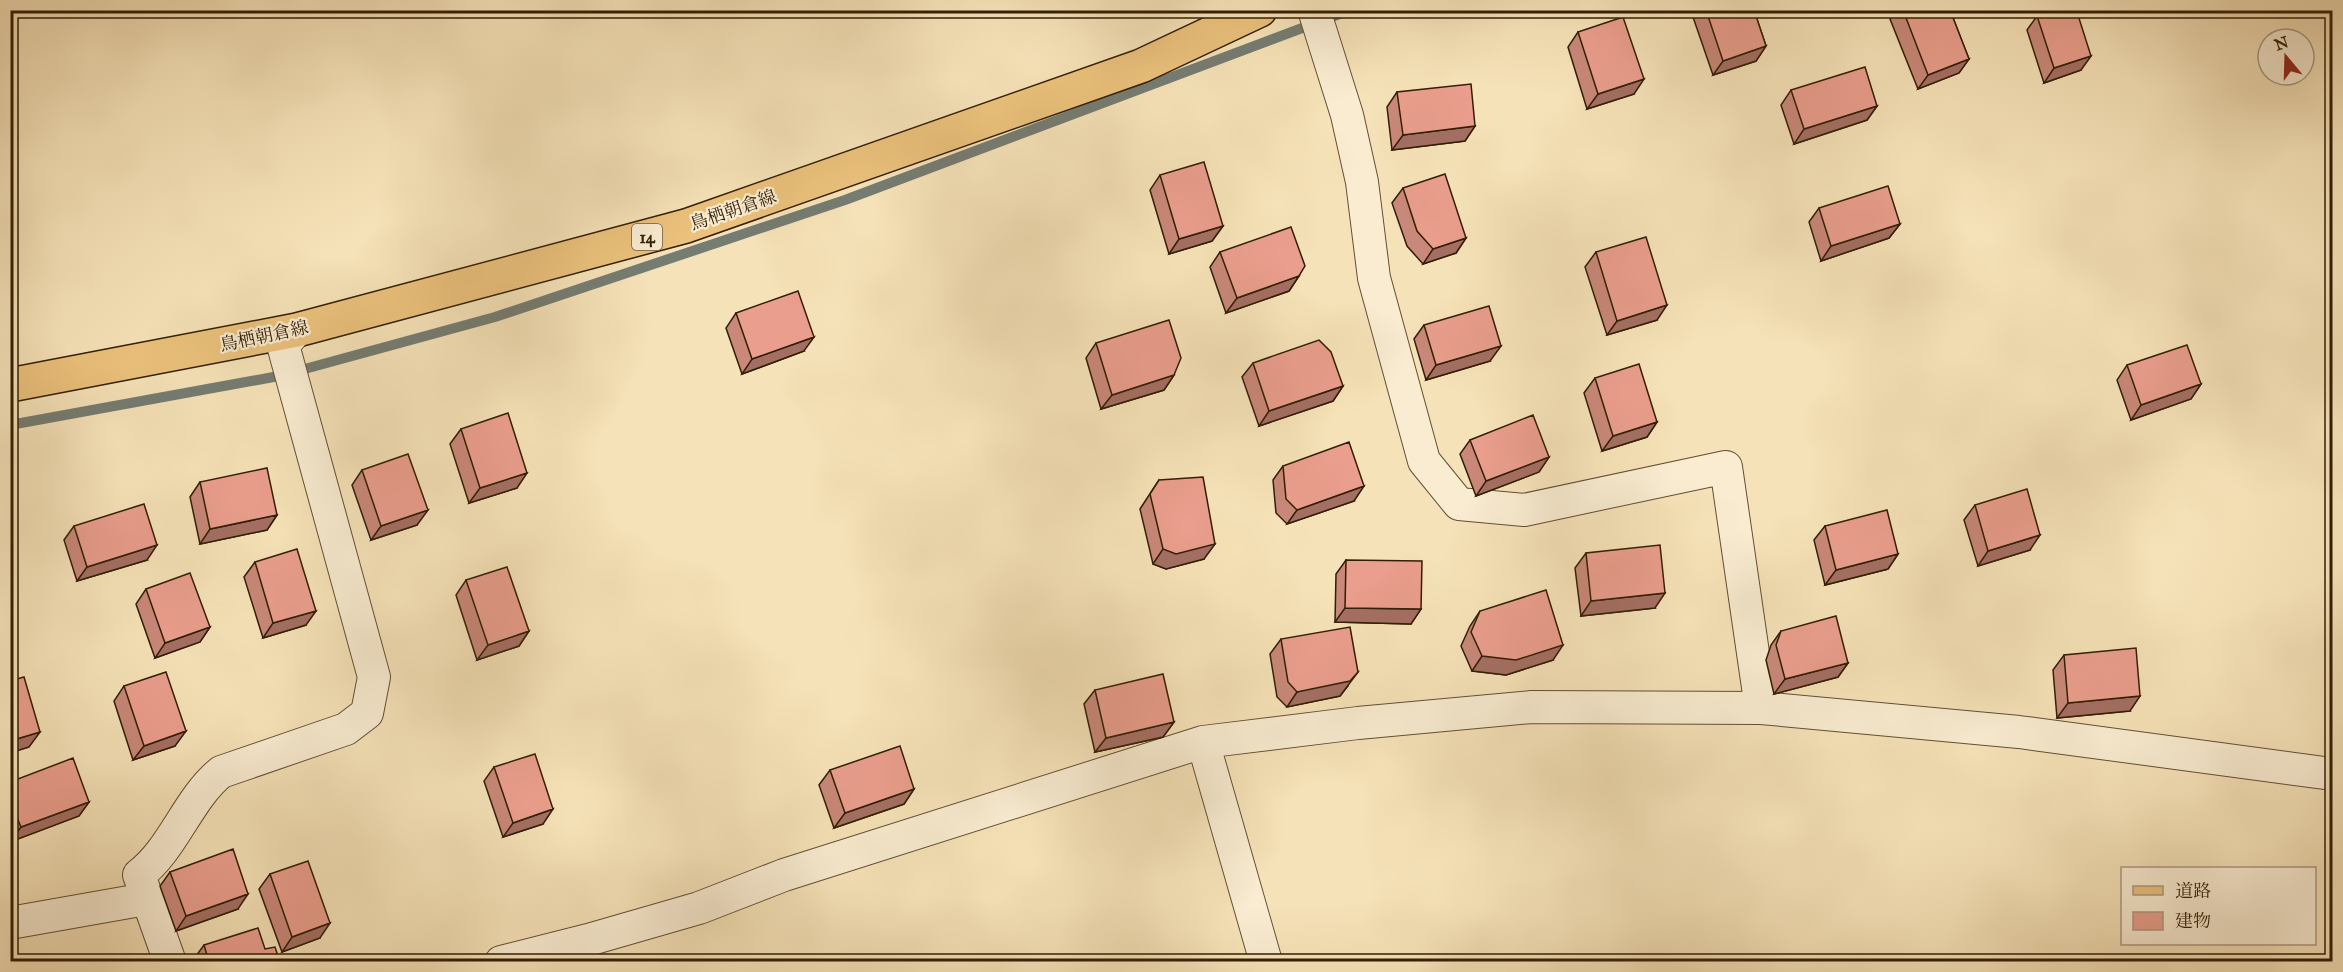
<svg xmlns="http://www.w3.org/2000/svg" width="2343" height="972" font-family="'IM FELL Great Primer','Noto Serif JP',serif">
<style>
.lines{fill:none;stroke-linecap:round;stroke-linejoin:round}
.stream{stroke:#757c72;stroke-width:10}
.street-casing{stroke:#634f32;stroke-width:34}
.primary-casing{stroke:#321e05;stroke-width:36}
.street{stroke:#f9ecd1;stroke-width:32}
.primary{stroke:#ebc17c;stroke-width:33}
.wall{fill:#c98879;stroke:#321e05;stroke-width:1.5}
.shaded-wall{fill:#a46f63;stroke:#321e05;stroke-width:1.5}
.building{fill:#ea9e8d;stroke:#321e05;stroke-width:1.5}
.labels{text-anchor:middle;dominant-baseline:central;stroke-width:4.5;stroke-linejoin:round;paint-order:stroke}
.shield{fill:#f9ecd1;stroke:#6e5c42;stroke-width:1.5}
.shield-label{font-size:16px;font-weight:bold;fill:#321e05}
.street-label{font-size:18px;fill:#321e05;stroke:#f9ecd1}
</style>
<rect width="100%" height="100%" fill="#f6e2b8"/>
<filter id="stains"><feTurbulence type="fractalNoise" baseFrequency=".00333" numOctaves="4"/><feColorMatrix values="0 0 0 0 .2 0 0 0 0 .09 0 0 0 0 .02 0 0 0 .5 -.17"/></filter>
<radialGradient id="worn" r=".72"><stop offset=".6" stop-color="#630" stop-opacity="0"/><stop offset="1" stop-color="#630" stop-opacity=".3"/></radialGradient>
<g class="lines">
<path class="stream" d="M 10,425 L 279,376 L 495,317 L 845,200 L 1350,10"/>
<g class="street-casing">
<path id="street" d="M 1314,10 L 1347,115 L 1362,182 L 1374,278 L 1424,461 L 1459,504 L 1524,510 L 1726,467 L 1761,708
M 1203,742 L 1266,962
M 10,923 L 146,899
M 170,962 L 139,875 C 174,848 187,800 221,772 L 346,729 L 367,713 L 374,677 L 283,345 L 297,330
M 501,962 L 588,940 L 699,908 L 784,875 L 1203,742 L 1358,723 L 1532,707 L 1761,708 L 2019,732 L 2332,774"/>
</g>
<g class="primary-casing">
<path id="primary" d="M 10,385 L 297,330 L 686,226 L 1141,66 L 1260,10"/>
</g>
<use href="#street" class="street"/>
<use href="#primary" class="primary"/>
</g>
<path class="wall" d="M 1697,10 L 1754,10 L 1766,46 L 1756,61 L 1713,75 L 1693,17 Z
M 1896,10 L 1950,10 L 1969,59 L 1959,73 L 1918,89 L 1890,19 Z
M 2037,16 L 2081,70 L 2044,83 L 2027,30 Z
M 1578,32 L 1634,94 L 1587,109 L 1568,47 Z
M 1791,90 L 1877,106 L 1867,120 L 1794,144 L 1781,105 Z
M 1397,92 L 1475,126 L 1465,141 L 1392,150 L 1387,107 Z
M 1160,175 L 1223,226 L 1212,241 L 1169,254 L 1150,190 Z
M 1403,188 L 1466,238 L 1456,253 L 1423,264 L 1407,246 L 1392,203 Z
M 1819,208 L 1900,224 L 1889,238 L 1821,261 L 1809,222 Z
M 1220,252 L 1299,276 L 1289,291 L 1226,313 L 1210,267 Z
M 1596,252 L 1657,320 L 1607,335 L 1585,267 Z
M 736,313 L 804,351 L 742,374 L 726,328 Z
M 1424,325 L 1490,361 L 1426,380 L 1414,339 Z
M 1096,343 L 1174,375 L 1164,390 L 1101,409 L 1086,358 Z
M 1253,363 L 1343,386 L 1333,401 L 1259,426 L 1242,377 Z
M 2127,365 L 2201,384 L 2191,399 L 2131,420 L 2117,380 Z
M 1595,378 L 1657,422 L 1647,437 L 1602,451 L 1584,393 Z
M 461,429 L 517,488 L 469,503 L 450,444 Z
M 1470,440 L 1549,457 L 1539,472 L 1476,496 L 1460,454 Z
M 1283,466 L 1354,501 L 1287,524 L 1276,513 L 1273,480 Z
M 362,470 L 417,525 L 371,540 L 352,485 Z
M 1159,480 L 1204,559 L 1166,569 L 1153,564 L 1140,509 Z
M 200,482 L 277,515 L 267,530 L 200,544 L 190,497 Z
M 1975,505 L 2030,550 L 1978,566 L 1964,520 Z
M 74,526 L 147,560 L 77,581 L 64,540 Z
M 1825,526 L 1898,554 L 1888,569 L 1825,585 L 1814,540 Z
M 1586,553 L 1655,608 L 1581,616 L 1575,568 Z
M 1346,560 L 1421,609 L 1411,624 L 1335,622 L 1336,574 Z
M 255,562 L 306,625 L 263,638 L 244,577 Z
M 466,580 L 529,631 L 519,646 L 477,660 L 456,595 Z
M 146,589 L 210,627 L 200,642 L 155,658 L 136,604 Z
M 1480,611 L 1553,660 L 1506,675 L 1472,671 L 1461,646 L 1470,626 Z
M 1781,631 L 1848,663 L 1838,677 L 1774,694 L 1766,660 L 1771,645 Z
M 1281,639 L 1348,686 L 1340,696 L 1287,707 L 1277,697 L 1270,654 Z
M 2064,655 L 2130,711 L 2057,718 L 2053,670 Z
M 124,686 L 175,746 L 133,760 L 114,701 Z
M 1095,690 L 1174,722 L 1163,737 L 1095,752 L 1084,704 Z
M 494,767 L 543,824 L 503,837 L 484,781 Z
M 830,770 L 914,789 L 904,804 L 834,828 L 819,785 Z
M 10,782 L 89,802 L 79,816 L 10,842 Z
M 170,872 L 238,909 L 176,931 L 160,886 Z
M 270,874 L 320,938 L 282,952 L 259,889 Z
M 204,945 L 265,949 L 280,962 L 194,962 L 193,960 Z"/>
<path class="shaded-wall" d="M 1766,46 L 1756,61 L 1713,75 L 1723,61 Z
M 2091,56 L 2081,70 L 2044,83 L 2054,68 Z
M 1969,59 L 1959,73 L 1918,89 L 1928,75 Z
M 1644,79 L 1634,94 L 1587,109 L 1598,94 Z
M 1877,106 L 1867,120 L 1794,144 L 1804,129 Z
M 1475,126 L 1465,141 L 1392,150 L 1403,135 Z
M 1900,224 L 1889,238 L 1821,261 L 1831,246 Z
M 1223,226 L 1212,241 L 1169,254 L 1179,239 Z
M 1466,238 L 1456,253 L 1423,264 L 1433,249 Z
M 1299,276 L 1289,291 L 1226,313 L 1237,298 Z
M 1667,305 L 1657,320 L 1607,335 L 1617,321 Z
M 814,337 L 804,351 L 742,374 L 752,359 Z
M 1501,346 L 1490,361 L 1426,380 L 1436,365 Z
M 1174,375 L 1164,390 L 1101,409 L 1112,395 Z
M 2201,384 L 2191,399 L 2131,420 L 2141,405 Z
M 1343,386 L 1333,401 L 1259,426 L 1269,411 Z
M 1657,422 L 1647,437 L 1602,451 L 1613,436 Z
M 1549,457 L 1539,472 L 1476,496 L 1486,481 Z
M 527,473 L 517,488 L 469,503 L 480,488 Z
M 1364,486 L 1354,501 L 1287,524 L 1297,510 Z
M 428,510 L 417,525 L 371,540 L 381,526 Z
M 277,515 L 267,530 L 200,544 L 210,529 Z
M 2040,535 L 2030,550 L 1978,566 L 1988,551 Z
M 1215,544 L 1204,559 L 1166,569 L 1153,564 L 1163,549 Z
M 157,545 L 147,560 L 77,581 L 87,567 Z
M 1898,554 L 1888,569 L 1825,585 L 1836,570 Z
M 1665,593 L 1655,608 L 1581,616 L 1591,601 Z
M 1345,608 L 1421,609 L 1411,624 L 1335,622 Z
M 316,611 L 306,625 L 263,638 L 273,623 Z
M 210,627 L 200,642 L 155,658 L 165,643 Z
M 529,631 L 519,646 L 477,660 L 488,645 Z
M 1563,645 L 1553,660 L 1506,675 L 1472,671 L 1482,656 Z
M 1848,663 L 1838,677 L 1774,694 L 1785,679 Z
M 1358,672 L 1340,696 L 1287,707 L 1297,692 Z
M 2140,696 L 2130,711 L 2057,718 L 2068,703 Z
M 1174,722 L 1163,737 L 1095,752 L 1106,738 Z
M 186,731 L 175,746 L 133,760 L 144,746 Z
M 40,732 L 29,747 L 10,753 L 10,741 Z
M 914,789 L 904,804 L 834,828 L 845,813 Z
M 89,802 L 79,816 L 10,842 L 21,827 Z
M 553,809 L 543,824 L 503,837 L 513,823 Z
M 248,894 L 238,909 L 176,931 L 186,916 Z
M 330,923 L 320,938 L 282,952 L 292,937 Z"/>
<path class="building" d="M 1706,10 L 1754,10 L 1766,46 L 1723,61 Z
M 1903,10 L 1950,10 L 1969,59 L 1928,75 Z
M 2052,10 L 2073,10 L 2077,12 L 2091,56 L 2054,68 L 2037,16 Z
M 1623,17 L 1644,79 L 1598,94 L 1578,32 Z
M 1865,67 L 1877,106 L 1804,129 L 1791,90 Z
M 1471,84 L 1475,126 L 1403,135 L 1397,92 Z
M 1204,162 L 1223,226 L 1179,239 L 1160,175 Z
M 1445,174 L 1466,238 L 1433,249 L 1417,231 L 1403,188 Z
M 1888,186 L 1900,224 L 1831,246 L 1819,208 Z
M 1291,227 L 1305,266 L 1299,276 L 1237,298 L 1220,252 Z
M 1646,237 L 1667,305 L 1617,321 L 1596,252 Z
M 798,291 L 814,337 L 752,359 L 736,313 Z
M 1489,306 L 1501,346 L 1436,365 L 1424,325 Z
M 1169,320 L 1181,358 L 1174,375 L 1112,395 L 1096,343 Z
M 1319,340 L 1331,352 L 1343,386 L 1269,411 L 1253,363 Z
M 2187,345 L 2201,384 L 2141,405 L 2127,365 Z
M 1639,364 L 1657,422 L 1613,436 L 1595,378 Z
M 508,413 L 527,473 L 480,488 L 461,429 Z
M 1533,415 L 1549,457 L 1486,481 L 1470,440 Z
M 1349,442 L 1364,486 L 1297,510 L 1286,499 L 1283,466 Z
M 408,454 L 428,510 L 381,526 L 362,470 Z
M 267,468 L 277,515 L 210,529 L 200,482 Z
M 1203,477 L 1215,544 L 1176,554 L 1163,549 L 1150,494 L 1159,480 Z
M 2027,489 L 2040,535 L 1988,551 L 1975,505 Z
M 144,504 L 157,545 L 87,567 L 74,526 Z
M 1887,510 L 1898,554 L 1836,570 L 1825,526 Z
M 1660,545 L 1665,593 L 1591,601 L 1586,553 Z
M 297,549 L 316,611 L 273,623 L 255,562 Z
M 1346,560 L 1422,561 L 1421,609 L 1345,608 Z
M 507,567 L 529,631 L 488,645 L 466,580 Z
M 190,573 L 210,627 L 165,643 L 146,589 Z
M 1546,590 L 1563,645 L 1516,660 L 1482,656 L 1471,632 L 1480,611 Z
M 1836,616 L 1848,663 L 1785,679 L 1776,645 L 1781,631 Z
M 1350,627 L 1358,672 L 1350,681 L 1297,692 L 1288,682 L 1281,639 Z
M 2136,648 L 2140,696 L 2068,703 L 2064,655 Z
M 166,672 L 186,731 L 144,746 L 124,686 Z
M 1163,674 L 1174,722 L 1106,738 L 1095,690 Z
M 24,677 L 40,732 L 10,741 L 10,681 Z
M 900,746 L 914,789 L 845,813 L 830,770 Z
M 535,754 L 553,809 L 513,823 L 494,767 Z
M 73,758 L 89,802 L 21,827 L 10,801 L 10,782 Z
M 233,849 L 248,894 L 186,916 L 170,872 Z
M 308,861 L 330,923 L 292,937 L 270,874 Z
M 258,928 L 265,949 L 275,947 L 280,962 L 209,962 L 204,945 Z
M 95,956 L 96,962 L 79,962 Z"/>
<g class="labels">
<rect class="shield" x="632" y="224" width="30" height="26" rx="4.5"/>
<g class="shield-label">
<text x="647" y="237">14</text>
</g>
<g class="street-label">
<text transform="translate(733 210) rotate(-19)">鳥栖朝倉線</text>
<text transform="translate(264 336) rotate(-12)">鳥栖朝倉線</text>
</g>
</g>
<rect width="2343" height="972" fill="none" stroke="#f6e2b8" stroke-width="36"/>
<rect x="12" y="12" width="2319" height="948" fill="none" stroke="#321e05" stroke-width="3"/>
<rect x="18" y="18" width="2307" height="936" fill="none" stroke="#321e05" stroke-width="1.5"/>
<rect x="2121" y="867" width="195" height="78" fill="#f9ecd1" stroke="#a99a7f" stroke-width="1.5"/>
<rect x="2133" y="886" width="30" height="9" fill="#ebc17c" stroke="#a99a7f" stroke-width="1.5"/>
<text x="2175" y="897" font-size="18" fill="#321e05">道路</text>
<rect x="2133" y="912" width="30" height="18" fill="#ea9e8d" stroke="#a99a7f" stroke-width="1.5"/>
<text x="2175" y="927" font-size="18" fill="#321e05">建物</text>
<g transform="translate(2286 57) rotate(341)"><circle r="28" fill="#f9ecd1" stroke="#a99a7f" stroke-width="1.5"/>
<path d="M0-4.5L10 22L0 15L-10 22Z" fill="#8f2418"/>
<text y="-9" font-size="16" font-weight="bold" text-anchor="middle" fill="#321e05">N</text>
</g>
<rect width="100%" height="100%" filter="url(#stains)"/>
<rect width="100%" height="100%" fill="url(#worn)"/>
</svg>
